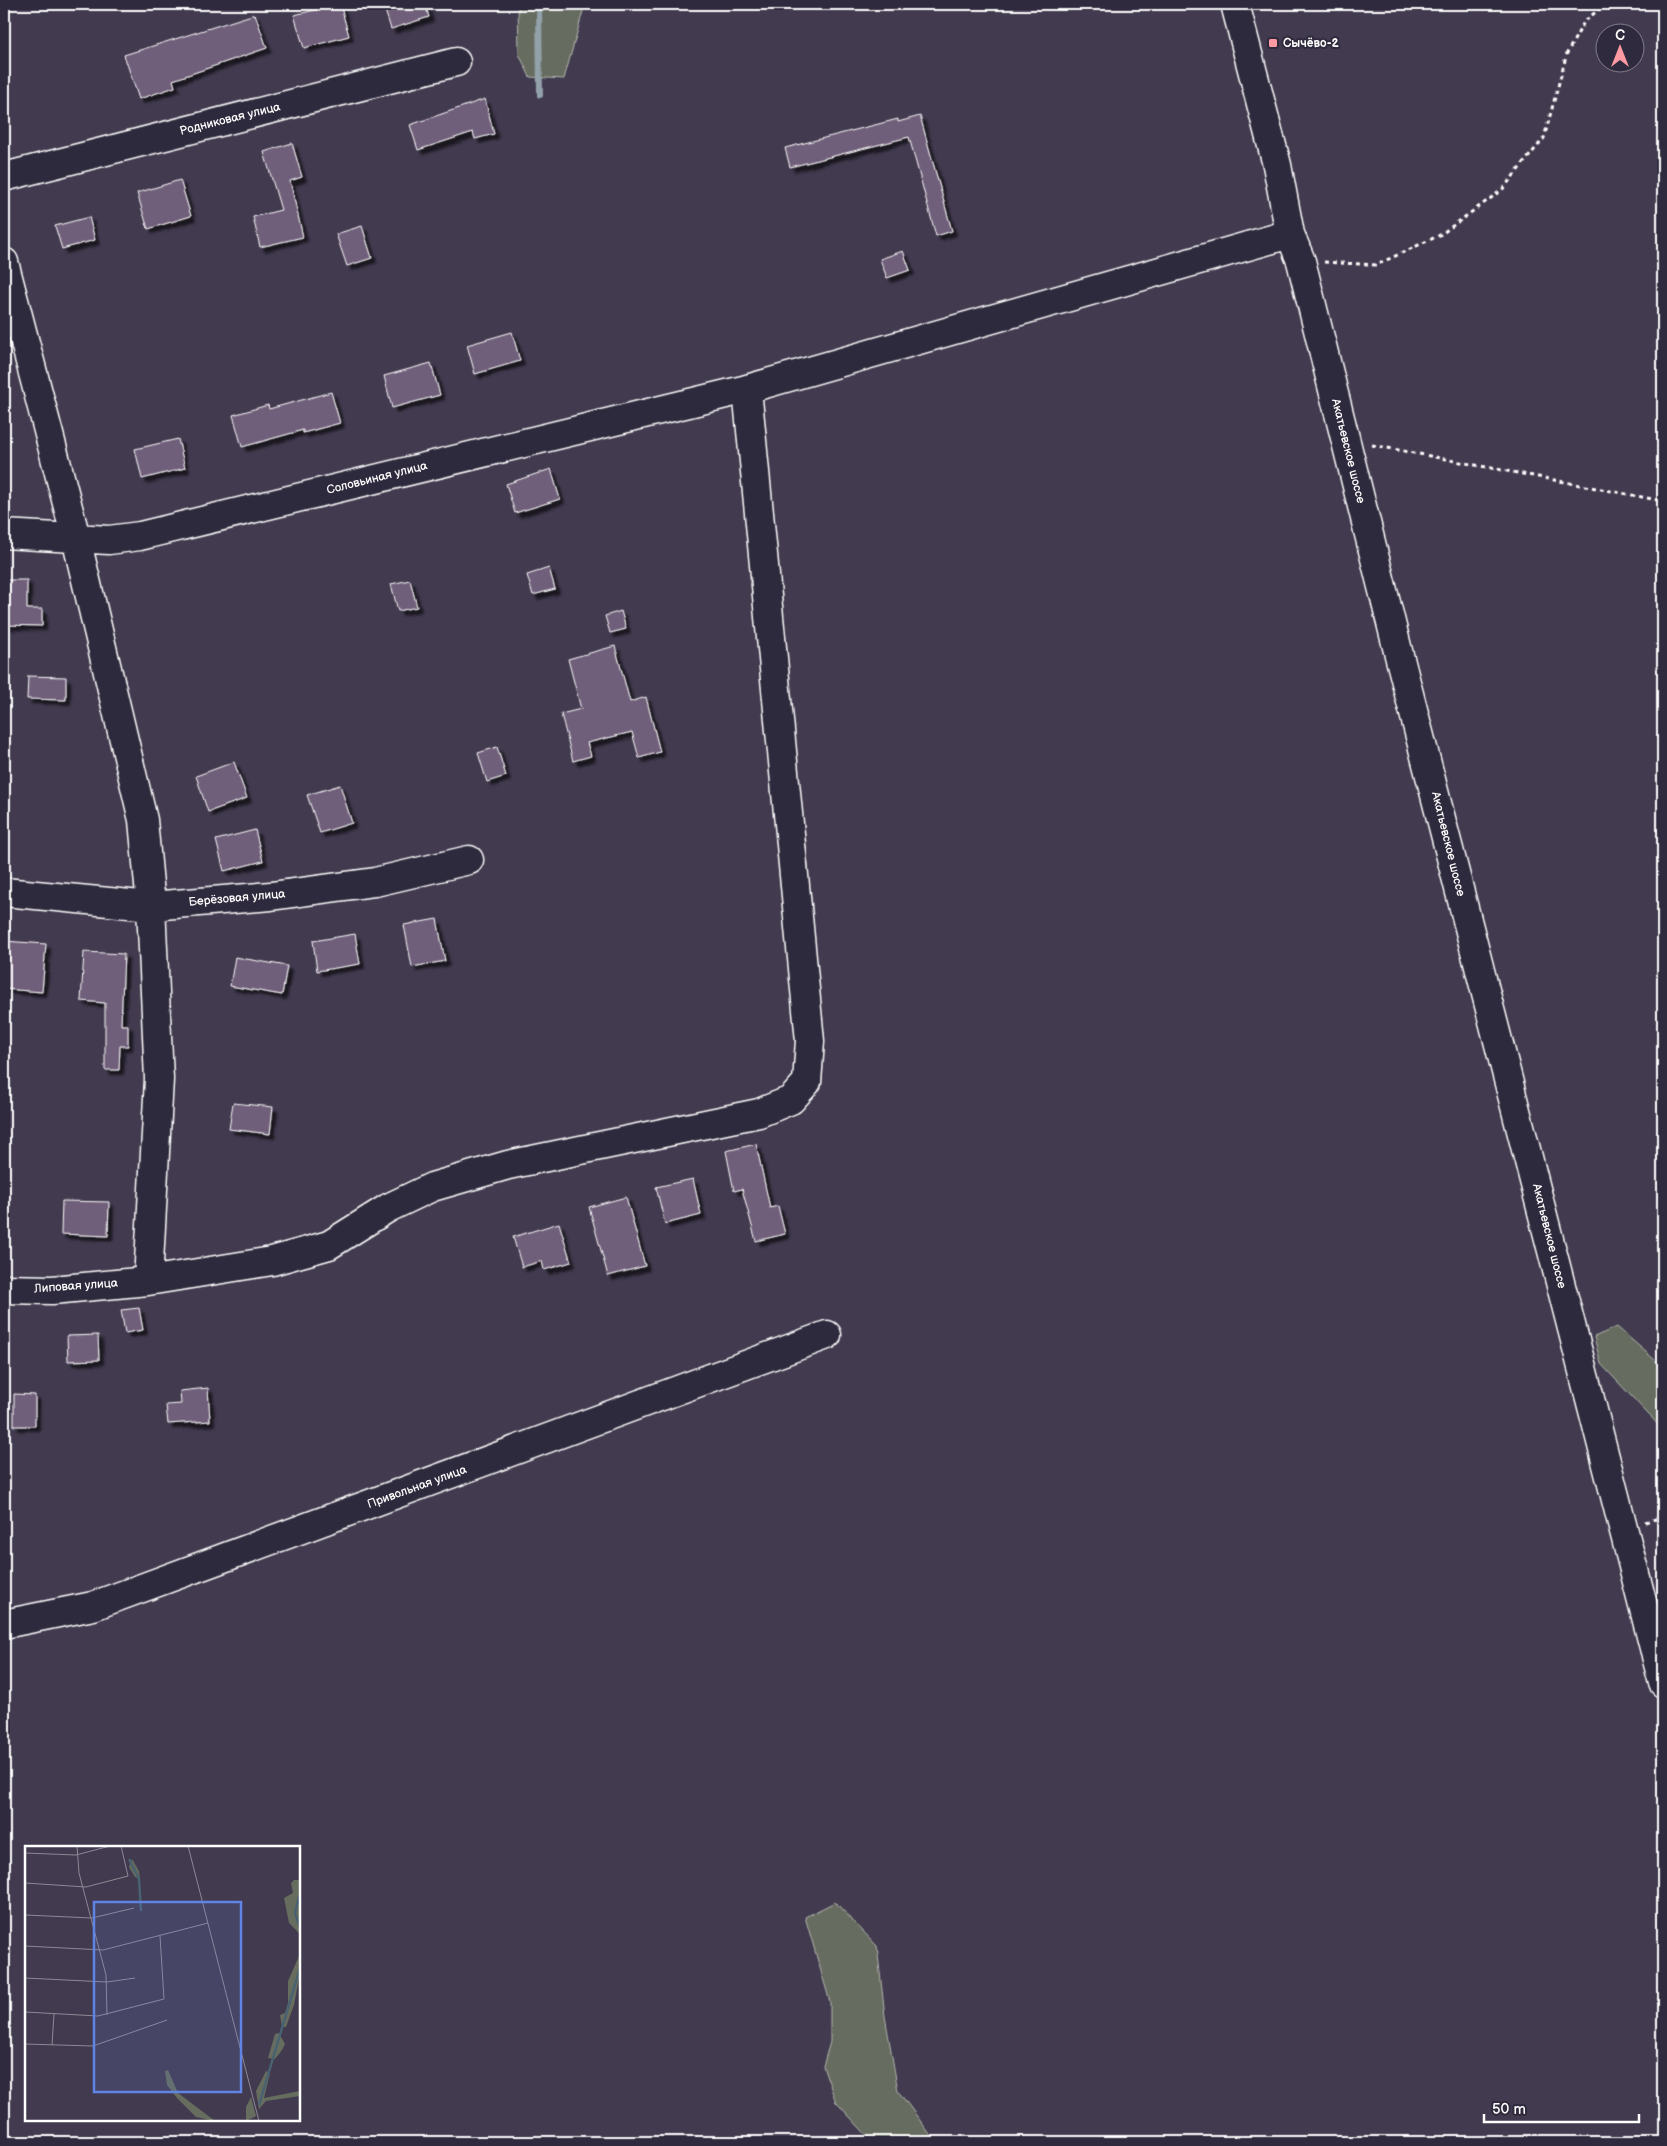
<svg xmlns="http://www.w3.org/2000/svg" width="1667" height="2146" font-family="'Balsamiq Sans',sans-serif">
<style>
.green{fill:#666c5e;stroke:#b2b6ae}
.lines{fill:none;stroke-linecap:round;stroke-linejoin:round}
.stream{stroke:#92a1aa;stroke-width:6}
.building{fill:#705f7a;stroke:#fff;filter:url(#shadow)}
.minor-casing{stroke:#fff;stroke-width:31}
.path{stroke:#fff;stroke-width:3;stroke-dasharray:4 4;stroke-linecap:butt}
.minor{stroke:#2f2a3d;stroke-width:28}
.poi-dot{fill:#ff9aa2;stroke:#2f2a3d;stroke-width:2}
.labels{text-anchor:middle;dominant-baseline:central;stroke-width:4;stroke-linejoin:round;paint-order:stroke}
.poi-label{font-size:12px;font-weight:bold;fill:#fff;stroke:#2f2a3d;text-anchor:start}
.street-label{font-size:12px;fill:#fff;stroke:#2f2a3d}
.inset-river{fill:none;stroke:#496272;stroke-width:2.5}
.inset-road{fill:none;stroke:#8e8995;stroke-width:1}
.view{fill:#6183e4;fill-opacity:0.15;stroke:#6183e4;stroke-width:2.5}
.inset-edge{fill:none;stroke:#fff;stroke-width:2.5}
</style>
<defs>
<filter id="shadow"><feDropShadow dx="4.5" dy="4.5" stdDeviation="1" flood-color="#0009"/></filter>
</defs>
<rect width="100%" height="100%" fill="#423a4f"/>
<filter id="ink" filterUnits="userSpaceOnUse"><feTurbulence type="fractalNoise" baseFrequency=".02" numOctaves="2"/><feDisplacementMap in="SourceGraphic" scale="10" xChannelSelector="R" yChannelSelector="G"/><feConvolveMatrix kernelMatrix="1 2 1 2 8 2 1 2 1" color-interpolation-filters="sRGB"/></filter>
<g filter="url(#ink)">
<path class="green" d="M 518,4 L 585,4 L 564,79 L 530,77 L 519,54 Z
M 1617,1327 L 1663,1367 L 1663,1430 L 1601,1364 L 1594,1337 Z
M 835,1902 L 877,1946 L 885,2016 L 898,2091 L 936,2142 L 873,2142 L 836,2102 L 823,2066 L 830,2042 L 830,2002 L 805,1917 Z"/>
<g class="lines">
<path class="stream" d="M 539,4 L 540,95"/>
</g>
<path class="building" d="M 340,4 L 349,36 L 304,48 L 294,15 Z
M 383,4 L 425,4 L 429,17 L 391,29 Z
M 255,14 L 267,48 L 173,80 L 175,87 L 139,99 L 124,55 Z
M 485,99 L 494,134 L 475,139 L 473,132 L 418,150 L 410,125 Z
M 920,116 L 952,231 L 936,236 L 909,137 L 790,167 L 785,148 L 898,119 L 898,122 Z
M 292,143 L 302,177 L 290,181 L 303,237 L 260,247 L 253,217 L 281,210 L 264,152 Z
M 180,180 L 191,216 L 148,229 L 137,193 Z
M 89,217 L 95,240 L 62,249 L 55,226 Z
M 362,226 L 372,258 L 347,266 L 336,234 Z
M 903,251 L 910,270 L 887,278 L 880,259 Z
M 512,332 L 520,361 L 475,374 L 467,345 Z
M 431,363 L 440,395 L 392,408 L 384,376 Z
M 331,392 L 340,423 L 303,433 L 303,430 L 242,447 L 233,415 L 268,405 L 269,409 Z
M 178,439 L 185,468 L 142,479 L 135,449 Z
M 551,469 L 560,499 L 515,513 L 506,484 Z
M 549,568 L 555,589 L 533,595 L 527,575 Z
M 4,580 L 27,580 L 27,609 L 42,609 L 42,626 L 4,625 Z
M 410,580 L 417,607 L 398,611 L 391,584 Z
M 621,611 L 626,629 L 610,633 L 605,616 Z
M 615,646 L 630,702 L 646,697 L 660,752 L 639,758 L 632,732 L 587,743 L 591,756 L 573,761 L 561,714 L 581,709 L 568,659 Z
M 28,676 L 66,677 L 66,700 L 27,699 Z
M 497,747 L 506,776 L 487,782 L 478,753 Z
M 234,762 L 247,798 L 208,812 L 196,776 Z
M 340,785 L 352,823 L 320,833 L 307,795 Z
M 255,830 L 263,861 L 224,871 L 216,840 Z
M 437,919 L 445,961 L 412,967 L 404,925 Z
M 355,934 L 360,964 L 317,971 L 313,941 Z
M 4,941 L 46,944 L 42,992 L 4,989 Z
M 84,952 L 124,954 L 121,1025 L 128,1025 L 128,1046 L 120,1046 L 119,1070 L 105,1070 L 105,1003 L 81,1001 Z
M 235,957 L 287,966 L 282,995 L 230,986 Z
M 233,1103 L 273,1107 L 270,1134 L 229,1129 Z
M 756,1144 L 770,1208 L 778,1206 L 785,1234 L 756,1241 L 742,1189 L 734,1191 L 726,1151 Z
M 693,1179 L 701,1215 L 665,1224 L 656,1187 Z
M 626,1197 L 645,1266 L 608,1276 L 589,1207 Z
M 62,1201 L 109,1202 L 108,1236 L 61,1234 Z
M 559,1223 L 571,1262 L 544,1270 L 542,1261 L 522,1267 L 513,1237 Z
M 139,1308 L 143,1330 L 125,1333 L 121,1310 Z
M 98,1335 L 99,1360 L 68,1361 L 67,1336 Z
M 208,1388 L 210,1421 L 168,1424 L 166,1405 L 181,1404 L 180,1391 Z
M 14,1394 L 35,1395 L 35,1426 L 14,1426 Z"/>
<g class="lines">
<g class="minor-casing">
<path id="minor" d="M 1235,4 L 1277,165 L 1290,234 L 1301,261 L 1399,655 L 1663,1683
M 4,177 L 456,62
M 4,262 L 76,538 L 143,820 L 151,906 L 159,1079 L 148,1281
M 4,534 L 109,540 L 140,536 L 747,389 L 1290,234
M 4,892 L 151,906 L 271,896 L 375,882 L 469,860
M 4,1289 L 52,1290 L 148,1281 L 272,1261 L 329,1245 L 388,1208 L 432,1187 L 508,1165 L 759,1113 L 791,1100 L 807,1082 L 810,1041 L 747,389
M 4,1624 L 93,1606 L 827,1335"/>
</g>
<path class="path" d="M 1324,262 L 1376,265 L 1440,235 L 1502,190 L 1544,138 L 1567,53 L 1584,22 L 1605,4
M 1372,445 L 1663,501
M 1645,1522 L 1663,1517"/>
<use href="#minor" class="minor"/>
</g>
</g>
<rect class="poi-dot" x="1268" y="38" width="10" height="10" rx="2.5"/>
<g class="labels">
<g class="poi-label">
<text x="1283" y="43">Сычёво-2</text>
</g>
<g class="street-label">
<text transform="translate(230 119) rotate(-14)">Родниковая улица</text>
<text transform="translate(1348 451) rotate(76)">Акатьевское шоссе</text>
<text transform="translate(377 478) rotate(-14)">Соловьиная улица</text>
<text transform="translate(1448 844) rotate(76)">Акатьевское шоссе</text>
<text transform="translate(237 898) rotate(-5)">Берёзовая улица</text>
<text transform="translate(1549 1236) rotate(76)">Акатьевское шоссе</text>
<text transform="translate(76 1286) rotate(-4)">Липовая улица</text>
<text transform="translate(417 1487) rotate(-20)">Привольная улица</text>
</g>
</g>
<g transform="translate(25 1846)">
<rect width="275" height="275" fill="#423a4f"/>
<path d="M 107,13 L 114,25 L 115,33 L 110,31 L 104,21 ZM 269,34 L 275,34 L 275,127 L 269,159 L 261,181 L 257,181 L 255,169 L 260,167 L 263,157 L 263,135 L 274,110 L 274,87 L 264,77 L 259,52 L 268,47 L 266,37 ZM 254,187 L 260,198 L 257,204 L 250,213 L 243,212 L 250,188 ZM 143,224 L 153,247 L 190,275 L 171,271 L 152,252 L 142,239 L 140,225 ZM 241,225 L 245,227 L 239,252 L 275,245 L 275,250 L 241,255 L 234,263 L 231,245 ZM 226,251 L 231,270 L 221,275 L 221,261 Z" fill="#666c5e"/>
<path class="inset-river" d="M 104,13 L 114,33 L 116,65M 275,47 L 270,67 L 275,81M 234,259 L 275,122"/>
<path class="inset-road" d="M 52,0 L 54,27 L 81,129 L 82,169M 163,0 L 234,275M 0,7 L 51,9 L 85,0M 0,37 L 61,41 L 103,30 L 96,0M 0,69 L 67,72 L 109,62M 0,100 L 78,104 L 183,77M 0,132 L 82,136 L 110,132M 0,166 L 73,170 L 139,153 L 135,90M 0,198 L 68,200 L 142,174M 27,199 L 29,168"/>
<path class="view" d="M 69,56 L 216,56 L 216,246 L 69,246 Z"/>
<rect width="275" height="275" class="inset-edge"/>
</g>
<rect width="1667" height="2146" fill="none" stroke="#2f2a3d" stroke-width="20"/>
<rect x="10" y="10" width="1647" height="2126" fill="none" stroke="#fff" stroke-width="2" filter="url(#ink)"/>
<g transform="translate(1620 48)"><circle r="24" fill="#2f2a3d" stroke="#827f8b"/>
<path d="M0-4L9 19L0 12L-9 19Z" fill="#ff9aa2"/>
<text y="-8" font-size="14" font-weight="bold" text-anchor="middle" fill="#ffffff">С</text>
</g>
<path d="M1484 2114v8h155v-8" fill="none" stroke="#ffffff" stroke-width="2.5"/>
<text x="1492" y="2114" font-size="15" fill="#ffffff" stroke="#2f2a3d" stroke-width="4" paint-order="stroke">50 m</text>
</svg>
